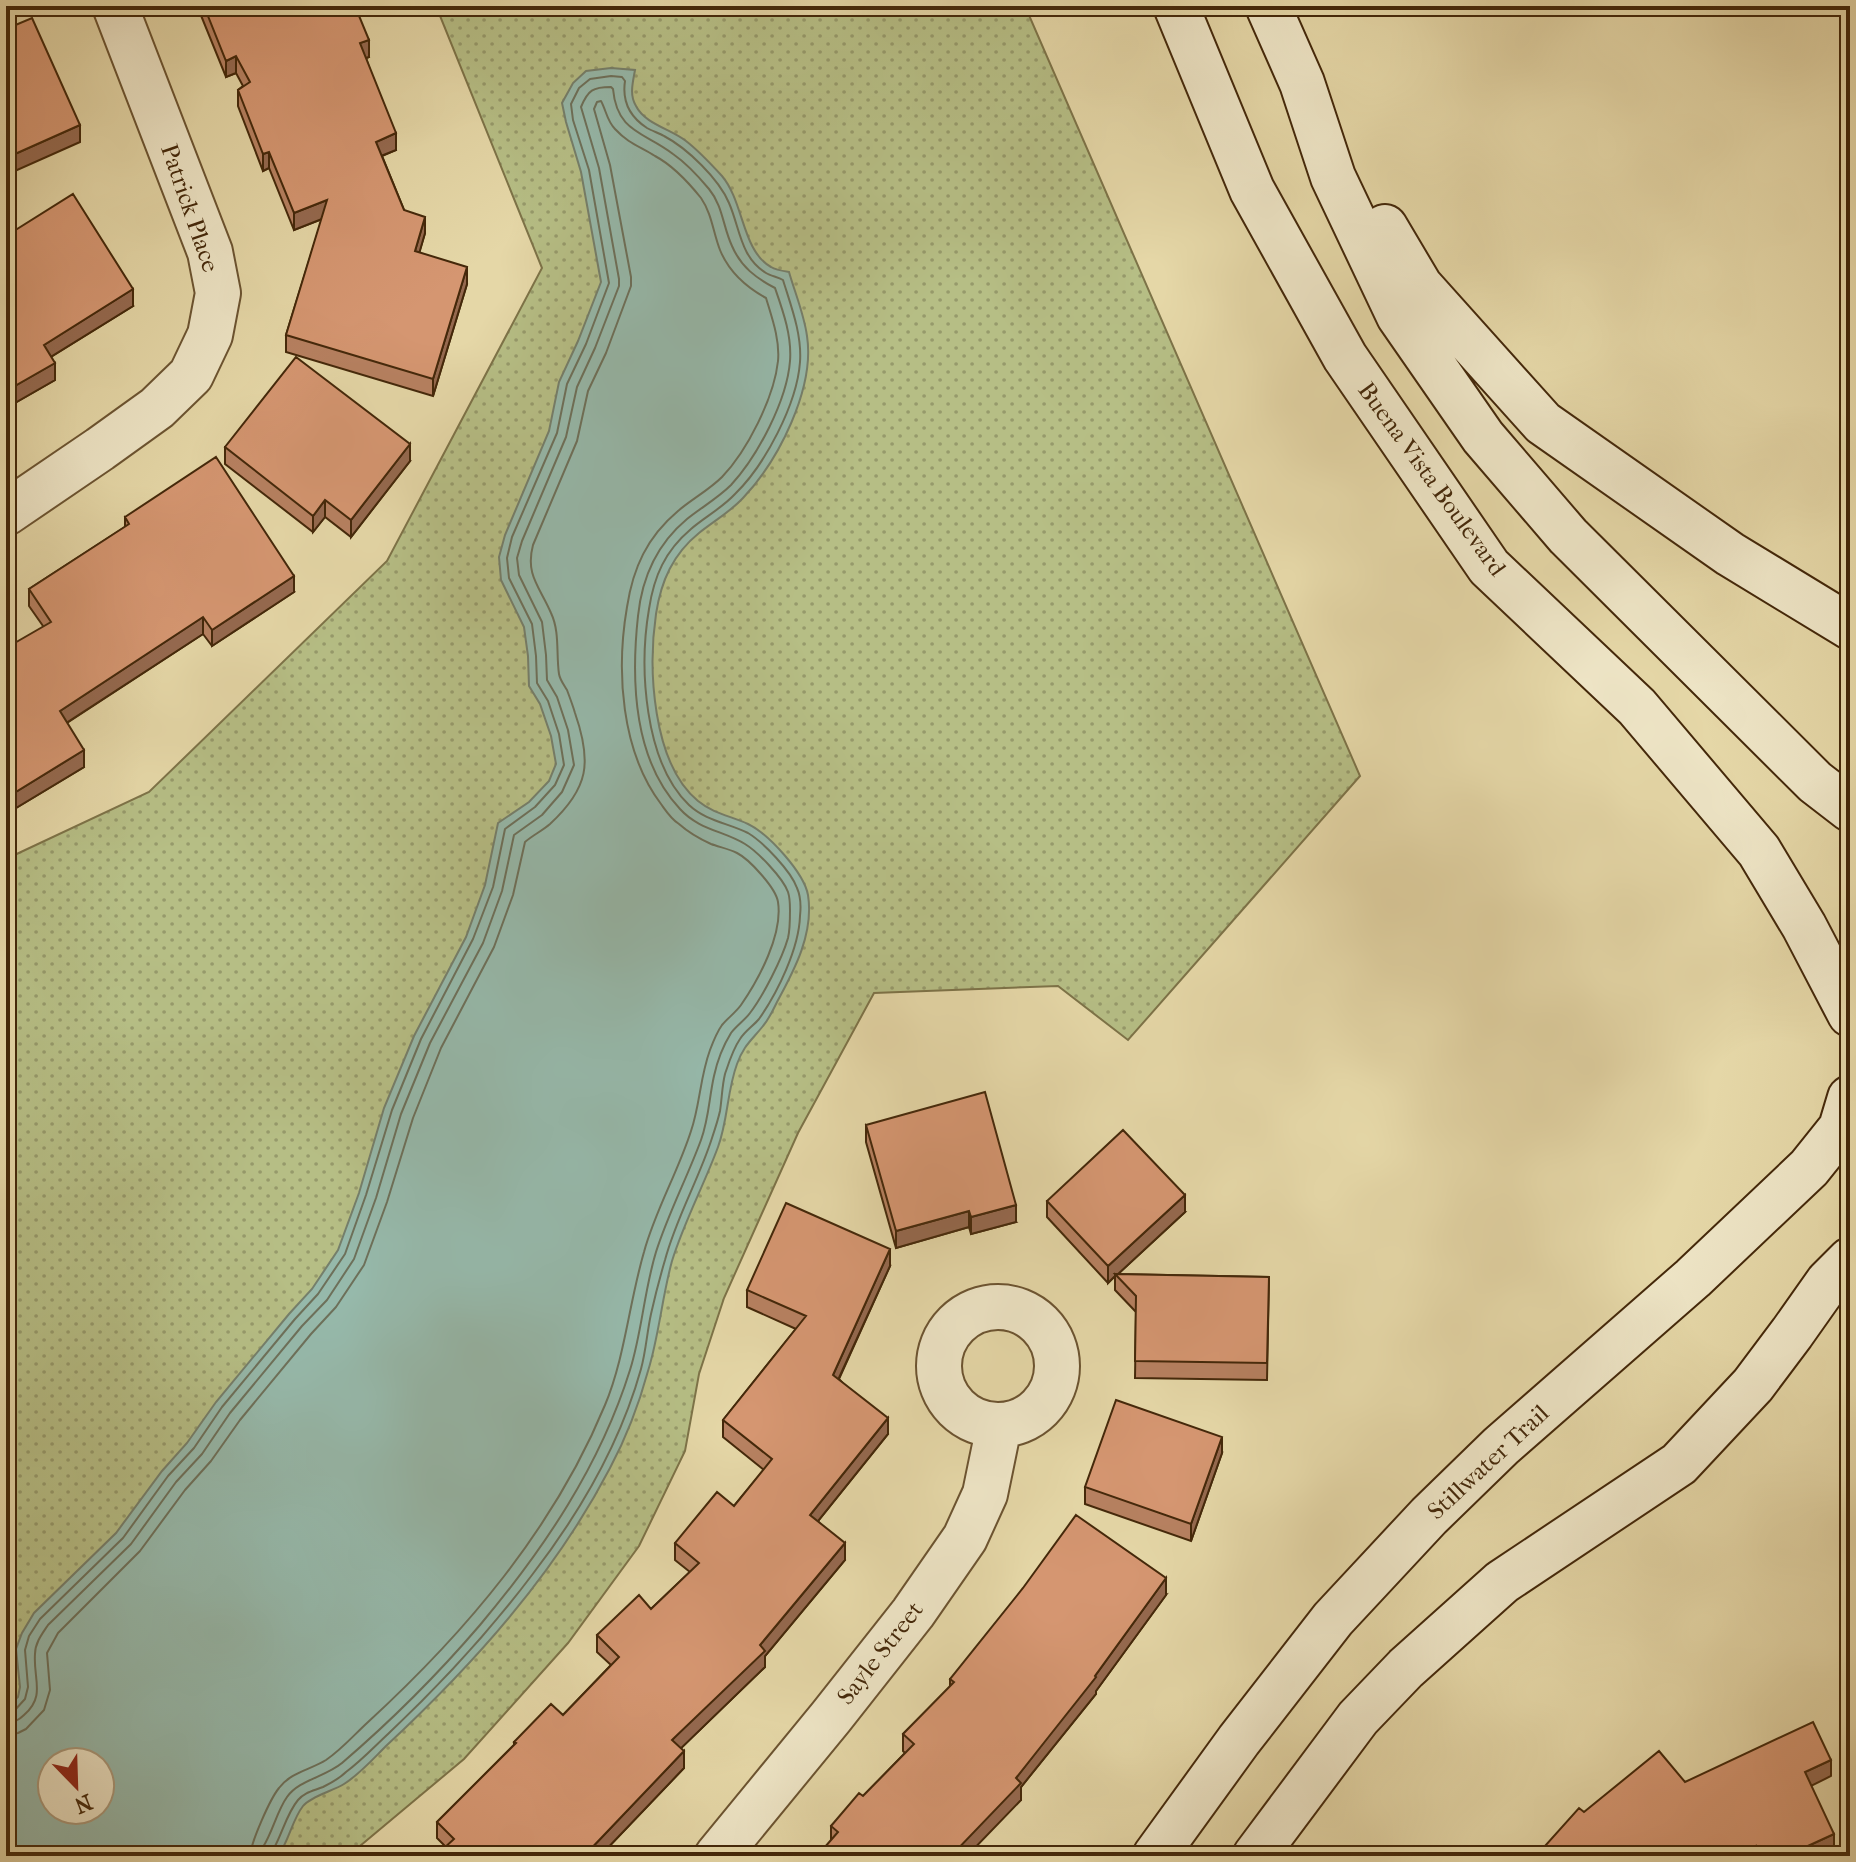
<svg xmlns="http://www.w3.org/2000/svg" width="1856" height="1862" font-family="'IM FELL French Canon',serif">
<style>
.grass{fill:url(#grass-dots);stroke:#7d7348;stroke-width:2;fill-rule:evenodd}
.water{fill:#96b9ab;stroke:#757f6b;stroke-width:2;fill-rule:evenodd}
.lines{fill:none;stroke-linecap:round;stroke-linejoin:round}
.shore{stroke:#6d705a;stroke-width:2}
.street-casing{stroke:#6c5431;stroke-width:48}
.secondary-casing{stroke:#44280a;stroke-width:48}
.street{stroke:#eee5c6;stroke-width:44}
.secondary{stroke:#eee5c6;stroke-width:44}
.wall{fill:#b78161;stroke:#44280a;stroke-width:2}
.shaded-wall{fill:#95694f;stroke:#44280a;stroke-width:2}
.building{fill:#d59671;stroke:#44280a;stroke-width:2}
.labels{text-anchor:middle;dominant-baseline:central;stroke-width:6;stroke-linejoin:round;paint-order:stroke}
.street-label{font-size:24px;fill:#44280a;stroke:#eee5c6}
</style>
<defs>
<pattern id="grass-dots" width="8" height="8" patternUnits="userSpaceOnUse" patternTransform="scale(2)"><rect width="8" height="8" fill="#b6be85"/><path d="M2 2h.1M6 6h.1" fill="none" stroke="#969a6b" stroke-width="1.8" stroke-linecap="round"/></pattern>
</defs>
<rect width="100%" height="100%" fill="#e5d7a7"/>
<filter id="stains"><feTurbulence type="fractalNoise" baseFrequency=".0025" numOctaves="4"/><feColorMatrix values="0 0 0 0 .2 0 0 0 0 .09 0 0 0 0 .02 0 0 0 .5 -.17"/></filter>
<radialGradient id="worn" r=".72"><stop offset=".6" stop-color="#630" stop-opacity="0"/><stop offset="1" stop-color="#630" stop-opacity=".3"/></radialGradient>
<path class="grass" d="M 436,6 L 1025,6 L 1360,776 L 1128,1040 L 1058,986 L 874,993 L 798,1133 L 724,1298 L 699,1374 L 685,1451 L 639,1546 L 568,1643 L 464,1759 L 348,1856 L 6,1856 L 6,859 L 149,792 L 387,561 L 542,268 ZM 52,1762 L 100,1762 L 100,1810 L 52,1810 Z"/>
<path class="water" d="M 611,68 L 635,70 C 633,82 629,95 636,106 C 645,124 671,129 686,141 C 699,151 711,164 722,176 C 744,202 742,251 771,267 C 776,270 783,271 789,272 C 795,293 804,314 807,336 C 815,388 779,460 743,498 C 730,512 714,521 699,533 C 673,554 661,581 656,614 C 648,668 652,763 698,801 C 714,814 731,816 748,824 C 769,834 804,873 808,895 C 814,933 795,969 777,1002 C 773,1010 769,1019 763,1026 C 751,1041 744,1045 737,1064 C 727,1091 728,1120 718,1147 C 704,1185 684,1222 672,1261 C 662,1297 659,1336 648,1371 C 639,1404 626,1438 610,1468 C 555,1574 473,1665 386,1746 C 373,1759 360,1774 344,1784 C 333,1791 311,1796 303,1806 C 292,1820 289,1841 278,1856 L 6,1856 L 6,1707 L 18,1697 L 20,1687 L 16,1649 L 22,1633 L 34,1613 L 116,1533 L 162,1471 L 187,1443 L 216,1402 L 289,1314 L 312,1289 L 338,1250 L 359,1193 L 384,1108 L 414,1036 L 466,937 L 485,885 L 498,823 L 529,802 L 549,781 L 556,764 L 551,736 L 540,704 L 529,686 L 528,656 L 524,627 L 501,580 L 499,557 L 505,535 L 549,431 L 559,382 L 578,341 L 601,282 L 581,172 L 566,122 L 562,103 L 573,83 L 586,71 ZM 52,1762 L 100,1762 L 100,1810 L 52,1810 Z"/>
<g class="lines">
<path class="shore" d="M 6,1712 L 14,1711 L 25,1699 L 28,1687 L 25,1650 L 29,1636 L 40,1619 L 123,1538 L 168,1476 L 194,1448 L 222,1407 L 295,1319 L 318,1294 L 345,1254 L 366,1195 L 392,1110 L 421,1039 L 473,939 L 493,887 L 505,829 L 535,807 L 555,785 L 564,765 L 559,734 L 548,701 L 537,683 L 536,656 L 532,624 L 509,578 L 507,558 L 512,537 L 557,433 L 567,384 L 586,344 L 609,283 L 589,170 L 573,120 L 571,104 L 579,88 L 590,79 L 611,76 L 622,77 L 625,81 C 622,101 630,117 647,128 C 652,131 659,133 664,136 C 687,148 719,179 729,203 C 740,228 740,257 766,273 C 771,276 778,277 783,280 C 791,306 802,334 800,362 C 797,404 765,465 735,494 C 722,508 705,517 691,529 C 665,551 654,576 649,609 C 639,667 644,762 689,805 C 706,821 728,823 748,833 C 763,842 791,871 797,888 C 801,897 801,907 800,916 C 799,948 778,992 759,1019 C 753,1026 745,1031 740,1039 C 733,1049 729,1062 725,1074 C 722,1086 722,1098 720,1111 C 718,1120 715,1129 712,1138 C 699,1179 676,1218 665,1260 C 660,1277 655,1296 651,1314 C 647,1332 646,1351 641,1369 C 620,1444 579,1514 532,1575 C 489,1632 440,1685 388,1734 C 374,1747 361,1761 346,1772 C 340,1778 331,1783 323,1787 C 313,1791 305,1792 298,1800 C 287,1813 282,1834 273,1850 L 272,1856
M 6,1723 C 14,1722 18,1721 24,1715 C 46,1696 33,1679 35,1654 C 35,1643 42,1634 48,1625 L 131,1544 L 176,1482 L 202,1454 L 230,1413 L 302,1326 L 327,1300 L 354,1259 L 376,1198 L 401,1114 L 430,1043 L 483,943 L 502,891 L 514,835 L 542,815 L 562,792 L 574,765 L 568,730 L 557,697 L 547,680 L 546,655 L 542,622 L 519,575 L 517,558 L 522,541 L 566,437 L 577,387 L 595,348 L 619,286 L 619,279 L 599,168 L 581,107 C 588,90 593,87 611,87 L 613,89 C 617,133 645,132 673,154 C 686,163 699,177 709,189 C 723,206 723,227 732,246 C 741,267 756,278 775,288 C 783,311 792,336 790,361 C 787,400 758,456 731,485 C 718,498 702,507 687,519 C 657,544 642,577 638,616 C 631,680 633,759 680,809 C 699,830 724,831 745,844 C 758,852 783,878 788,892 C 790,898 790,905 790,910 C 790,919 790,930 788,938 C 782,959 763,996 750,1013 C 745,1020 736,1026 731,1033 C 723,1046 717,1062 714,1076 C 709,1098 709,1118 701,1140 C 687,1178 668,1214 656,1252 C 644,1291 642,1332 630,1370 C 600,1466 544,1549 480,1625 C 438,1674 391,1721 342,1763 C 325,1777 299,1780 287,1797 C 277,1811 273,1831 263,1847 L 262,1856
M 6,1735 L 18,1733 L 26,1729 L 44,1710 L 50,1690 L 47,1653 L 58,1633 L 140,1551 L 185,1490 L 211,1461 L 240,1420 L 311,1334 L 336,1307 L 364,1265 L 387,1202 L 413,1118 L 441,1048 L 494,947 L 513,895 L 525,842 C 533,835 542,831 550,824 C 589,788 592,762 575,713 C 573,706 570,698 567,690 C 564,685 560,680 559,674 C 556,654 560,632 551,613 C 540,587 525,575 533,545 L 577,441 L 588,391 L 606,353 L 631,286 L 631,277 L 610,165 L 594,109 L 597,102 L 601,101 C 606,110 607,121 615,129 C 629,144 639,146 655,156 C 672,165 689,183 701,198 C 712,214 713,232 720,250 C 729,272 746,287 766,298 C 772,318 780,340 778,361 C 774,398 747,451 722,477 C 709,490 692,499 678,511 C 647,537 633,568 627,607 C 616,671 621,751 661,804 C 666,811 671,819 679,824 C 688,832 700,839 711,844 C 719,847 729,849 737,853 C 749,859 776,888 778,902 C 783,934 759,979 741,1005 C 736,1012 728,1018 722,1025 C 717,1032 713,1042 710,1050 C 700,1077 700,1105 691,1131 C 678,1172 655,1211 644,1252 C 629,1303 625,1357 605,1405 C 554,1529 465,1633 367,1723 C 354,1735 341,1750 326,1760 C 310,1770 291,1772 279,1788 C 270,1799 251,1842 250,1856"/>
<g class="street-casing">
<path id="street" d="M 6,513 L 100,449 L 157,408 L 191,375 L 210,335 L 218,293 L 210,252 L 115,6
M939 1366a59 59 0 1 1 118 0a59 59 0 1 1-118 0Z
M 717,1856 L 831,1717 L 913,1613 L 965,1538 L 985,1494 L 999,1426"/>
</g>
<g class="secondary-casing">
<path id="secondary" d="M 1176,6 L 1252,190 L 1345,357 L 1489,567 L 1637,707 L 1759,851 L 1804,926 L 1850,1014
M 1268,6 L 1302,83 L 1333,177 L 1399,316 L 1483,437 L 1568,536 L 1815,782 L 1850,809
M 1385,227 L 1420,286 L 1543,423 L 1730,554 L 1850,627
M 1155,1856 L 1239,1740 L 1333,1619 L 1429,1516 L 1501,1446 L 1693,1278 L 1809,1168 L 1841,1128 L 1850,1098
M 1255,1856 L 1358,1718 L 1406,1668 L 1502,1582 L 1679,1464 L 1753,1385 L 1792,1333 L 1828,1282 L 1850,1260"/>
</g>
<use href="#street" class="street"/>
<use href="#secondary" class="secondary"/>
</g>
<path class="wall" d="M 200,6 L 355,6 L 369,57 L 366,58 L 396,150 L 382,156 L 404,210 L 425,233 L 419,253 L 467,284 L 433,396 L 286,352 L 286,335 L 322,219 L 294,230 L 269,168 L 263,171 L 238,106 L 238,90 L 243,86 L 236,73 L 226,77 L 200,13 Z
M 6,236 L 133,306 L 51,357 L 55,380 L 6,408 L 6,269 L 7,269 L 6,267 Z
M 225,447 L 410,461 L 351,537 L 325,517 L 313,532 L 225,464 Z
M 125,517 L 294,592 L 212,646 L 203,634 L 67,723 L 84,767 L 6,814 L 43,626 L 29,606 L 29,589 L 125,527 Z
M 866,1125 L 1016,1222 L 971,1234 L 969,1227 L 896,1248 L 866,1142 Z
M 1047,1201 L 1185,1212 L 1118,1274 L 1269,1277 L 1267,1380 L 1135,1378 L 1136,1312 L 1115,1290 L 1115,1276 L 1108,1283 L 1047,1217 Z
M 890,1266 L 839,1379 L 888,1434 L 818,1521 L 845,1560 L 765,1656 L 765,1667 L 681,1748 L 684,1768 L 600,1856 L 443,1856 L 443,1849 L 446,1847 L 437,1838 L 437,1822 L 514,1745 L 514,1742 L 563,1715 L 611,1665 L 597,1652 L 597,1635 L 651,1609 L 690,1572 L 675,1560 L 675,1543 L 734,1506 L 764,1470 L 723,1437 L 723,1420 L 796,1329 L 747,1307 L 747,1290 Z
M 1222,1453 L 1191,1541 L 1085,1504 L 1085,1487 Z
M 1166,1595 L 1096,1691 L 1096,1694 L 1021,1787 L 1021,1800 L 831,1841 L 831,1826 L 863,1796 L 905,1753 L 903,1751 L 903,1734 L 950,1687 L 950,1679 Z"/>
<path class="shaded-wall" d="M 369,40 L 369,57 L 360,60 L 360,43 Z
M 236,56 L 236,73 L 226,77 L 226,61 Z
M 80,125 L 80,142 L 6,175 L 6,158 Z
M 396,133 L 396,150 L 376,158 L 376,142 Z
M 269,152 L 269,168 L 263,171 L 263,154 Z
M 327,200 L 327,217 L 294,230 L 294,213 Z
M 425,217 L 425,233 L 415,268 L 415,251 Z
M 467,267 L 467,284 L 433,396 L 433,379 Z
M 133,289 L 133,306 L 44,361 L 44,345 Z
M 55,363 L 55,380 L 6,408 L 6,391 Z
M 410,444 L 410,461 L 351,537 L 351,520 Z
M 325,500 L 325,517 L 313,532 L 313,516 Z
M 294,576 L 294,592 L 212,646 L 212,630 Z
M 203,617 L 203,634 L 60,727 L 60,711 Z
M 84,750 L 84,767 L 6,814 L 6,798 Z
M 1185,1195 L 1185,1212 L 1117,1275 L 1115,1274 L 1115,1276 L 1108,1283 L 1108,1266 Z
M 1016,1205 L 1016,1222 L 971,1234 L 971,1217 Z
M 969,1211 L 969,1227 L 896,1248 L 896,1231 Z
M 890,1249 L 890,1266 L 833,1391 L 833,1375 Z
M 888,1418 L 888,1434 L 810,1531 L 810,1515 Z
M 1222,1437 L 1222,1453 L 1191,1541 L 1191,1524 Z
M 845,1543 L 845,1560 L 765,1656 L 765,1667 L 672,1757 L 672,1740 L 760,1645 Z
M 1166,1578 L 1166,1595 L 1096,1691 L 1096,1694 L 1021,1787 L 1021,1800 L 967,1856 L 951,1856 L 1016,1778 L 1095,1676 Z
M 684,1751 L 684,1768 L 600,1856 L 584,1856 Z
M 1831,1760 L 1831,1776 L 1805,1789 L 1805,1772 Z
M 1834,1834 L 1834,1851 L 1822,1856 L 1786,1856 Z
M 1756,1846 L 1756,1856 L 1744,1856 Z"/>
<path class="building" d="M 204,6 L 355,6 L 369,40 L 360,43 L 396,133 L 376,142 L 404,210 L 425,217 L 415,251 L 467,267 L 433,379 L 286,335 L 327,200 L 294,213 L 269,152 L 263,154 L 238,90 L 250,82 L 236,56 L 226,61 Z
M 32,18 L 80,125 L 6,158 L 6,29 Z
M 73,194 L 133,289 L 44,345 L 55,363 L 6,391 L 6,269 L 15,264 L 6,250 L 6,236 Z
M 296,357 L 410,444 L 351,520 L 325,500 L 313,516 L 225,447 Z
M 216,457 L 294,576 L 212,630 L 203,617 L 60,711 L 84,750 L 6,798 L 6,648 L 51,622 L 29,589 L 129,524 L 125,517 Z
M 985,1092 L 1016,1205 L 971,1217 L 969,1211 L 896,1231 L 866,1125 Z
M 1123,1130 L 1185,1195 L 1108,1266 L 1047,1201 Z
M 786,1203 L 890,1249 L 833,1375 L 888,1418 L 810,1515 L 845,1543 L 760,1645 L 765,1651 L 672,1740 L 684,1751 L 584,1856 L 449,1856 L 443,1849 L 454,1839 L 437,1822 L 516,1743 L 514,1742 L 551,1704 L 563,1715 L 619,1657 L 597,1635 L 639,1595 L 651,1609 L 699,1563 L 675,1543 L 717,1492 L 734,1506 L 772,1459 L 723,1420 L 806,1316 L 747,1290 Z
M 1115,1274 L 1269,1277 L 1267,1363 L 1135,1361 L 1136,1296 Z
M 1116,1400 L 1222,1437 L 1191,1524 L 1085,1487 Z
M 1076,1515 L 1166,1578 L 1095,1676 L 1096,1677 L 1016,1778 L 1021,1783 L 951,1856 L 817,1856 L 838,1832 L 831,1826 L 859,1793 L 863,1796 L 914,1744 L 903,1734 L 954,1682 L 950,1679 L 1023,1588 Z
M 1813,1722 L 1831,1760 L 1805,1772 L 1834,1834 L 1786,1856 L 1760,1856 L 1756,1846 L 1744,1856 L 1536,1856 L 1579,1808 L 1584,1812 L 1659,1751 L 1685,1782 Z"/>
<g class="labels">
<g class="street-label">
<text transform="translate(190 208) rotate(71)">Patrick Place</text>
<text transform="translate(1432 479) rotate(54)">Buena Vista Boulevard</text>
<text transform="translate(1488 1462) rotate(-43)">Stillwater Trail</text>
<text transform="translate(880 1653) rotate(-52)">Sayle Street</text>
</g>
</g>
<rect width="1856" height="1862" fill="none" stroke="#e5d7a7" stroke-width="32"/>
<rect x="8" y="8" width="1840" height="1846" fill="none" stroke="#44280a" stroke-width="4"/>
<rect x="16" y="16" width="1824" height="1830" fill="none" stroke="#44280a" stroke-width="2"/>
<g transform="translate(76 1786) rotate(157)"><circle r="38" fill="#eee5c6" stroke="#aa997b" stroke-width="2"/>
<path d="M0-6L14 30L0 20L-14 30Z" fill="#8f2418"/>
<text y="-12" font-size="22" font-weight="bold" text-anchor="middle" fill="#44280a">N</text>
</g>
<rect width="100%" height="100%" filter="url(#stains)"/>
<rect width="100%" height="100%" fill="url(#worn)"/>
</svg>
